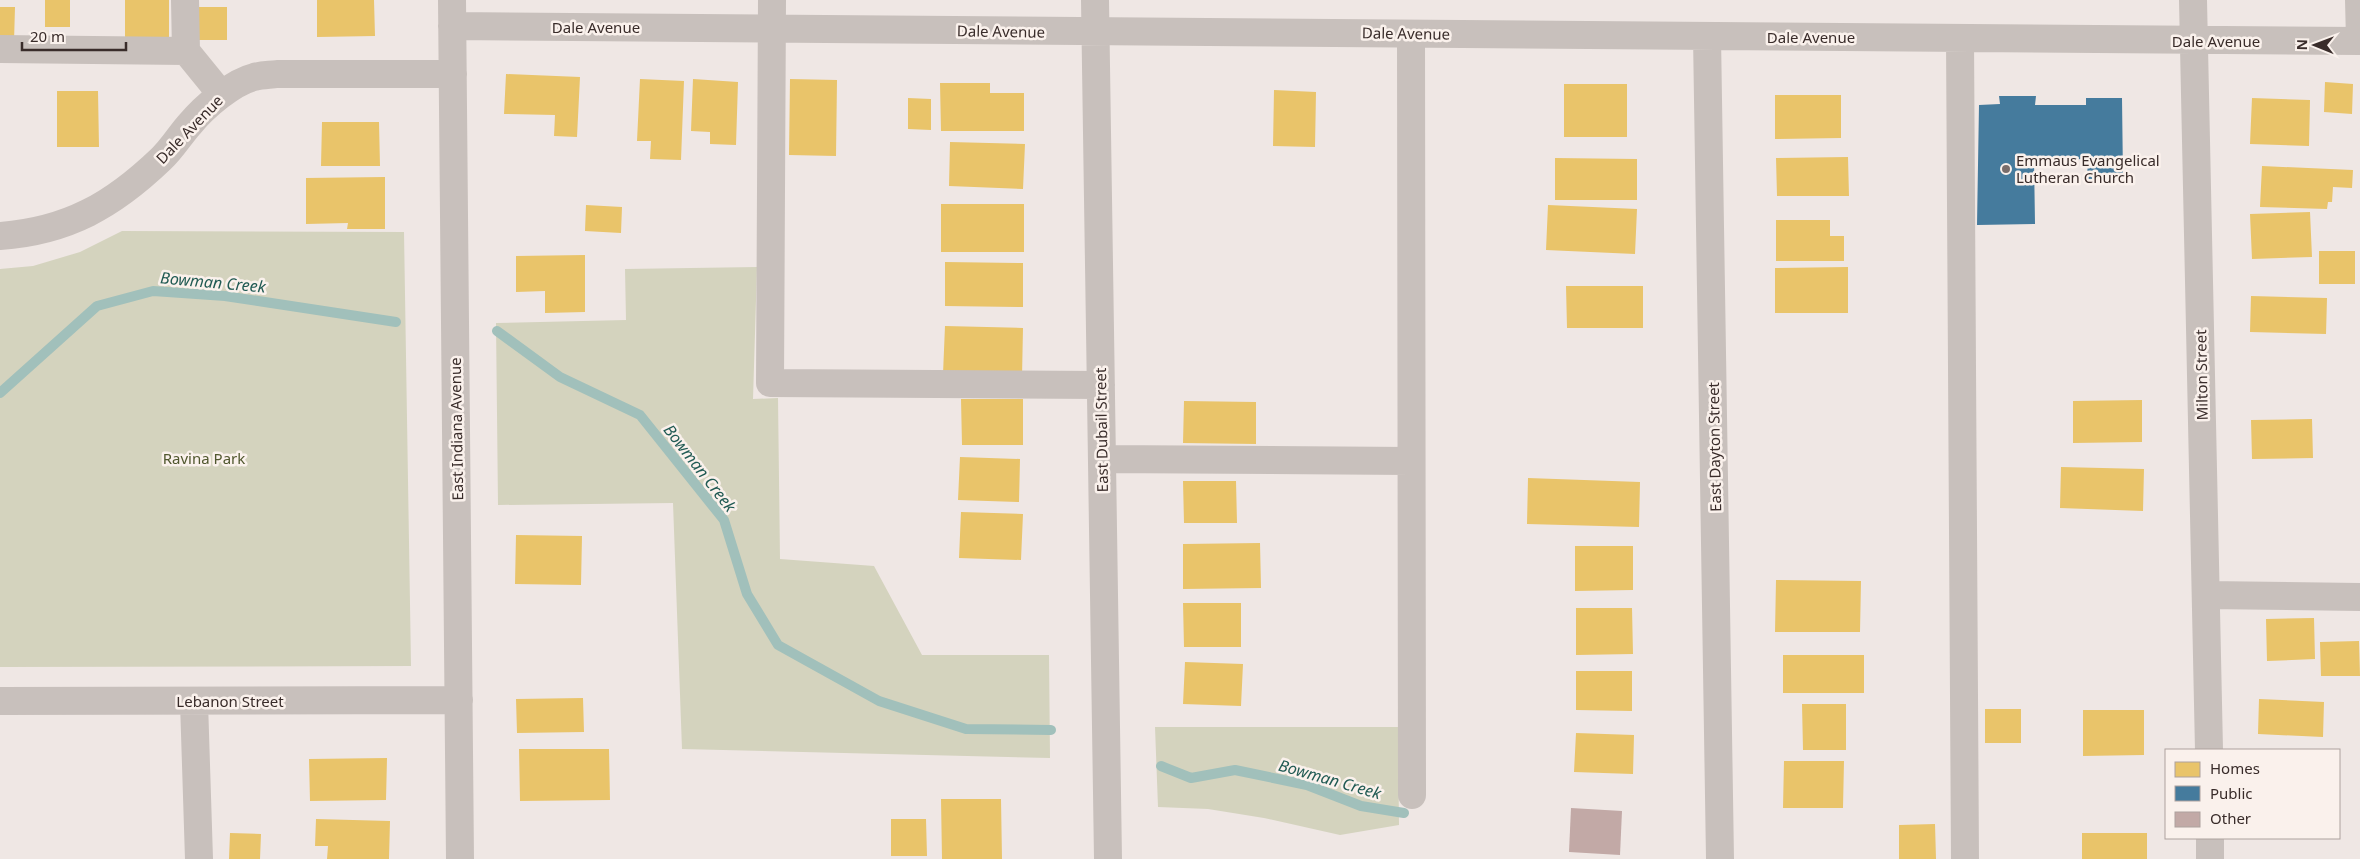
<svg xmlns="http://www.w3.org/2000/svg" width="2360" height="859" font-family="'Noto Sans',sans-serif">
<style>
.green{fill:#d4d3be}
.homes{fill:#e9c46a}
.public{fill:#457b9d}
.lines{fill:none;stroke-linecap:round;stroke-linejoin:round}
.stream{stroke:#a1c0bb;stroke-width:10}
.building{fill:#c2a9a6}
.minor{stroke:#c8c0bc;stroke-width:28}
.poi-dot{fill:#796d6b;stroke:#faf1ec;stroke-width:2}
.labels{text-anchor:middle;dominant-baseline:central;stroke-width:5;stroke-linejoin:round;paint-order:stroke}
.street-label{font-size:15px;fill:#392c2a;stroke:#faf1ec}
.poi-label{font-size:15px;fill:#392c2a;stroke:#faf1ec;text-anchor:start}
.park-label{font-size:15px;fill:#50572e;stroke:#faf1ec}
.water-label{font-size:16px;font-style:italic;fill:#205a53;stroke:#faf1ec}
</style>
<rect width="100%" height="100%" fill="#efe7e4"/>
<path class="green" d="M 122,231 L 404,232 L 411,666 L 0,667 L 0,269 L 33,266 L 80,252 Z
M 757,267 L 753,399 L 778,398 L 780,559 L 874,566 L 922,655 L 1049,655 L 1050,758 L 682,749 L 673,503 L 498,505 L 496,323 L 626,320 L 625,269 Z
M 1155,727 L 1398,727 L 1399,825 L 1340,835 L 1264,818 L 1208,809 L 1158,807 Z"/>
<path class="homes" d="M 45,0 L 70,0 L 70,27 L 45,27 Z
M 125,0 L 169,0 L 169,42 L 125,41 Z
M 317,0 L 374,0 L 375,36 L 317,37 Z
M 0,7 L 15,7 L 14,42 L 0,42 Z
M 194,7 L 227,7 L 227,40 L 195,40 Z
M 506,74 L 580,77 L 577,137 L 554,136 L 555,115 L 504,114 Z
M 640,79 L 684,81 L 681,160 L 650,159 L 651,141 L 637,141 Z
M 693,79 L 738,82 L 736,145 L 710,144 L 710,132 L 691,131 Z
M 790,79 L 837,80 L 836,156 L 789,155 Z
M 2325,82 L 2353,84 L 2352,114 L 2324,112 Z
M 940,83 L 990,83 L 990,93 L 1024,93 L 1024,131 L 941,131 Z
M 1564,84 L 1627,84 L 1627,137 L 1564,137 Z
M 1274,90 L 1316,92 L 1315,147 L 1273,146 Z
M 57,91 L 98,91 L 99,147 L 57,147 Z
M 1775,95 L 1841,95 L 1841,138 L 1775,139 Z
M 908,98 L 931,99 L 931,130 L 908,129 Z
M 2252,98 L 2310,100 L 2309,146 L 2250,144 Z
M 322,122 L 379,122 L 380,166 L 321,166 Z
M 950,142 L 1025,144 L 1023,189 L 949,186 Z
M 1848,157 L 1849,196 L 1777,196 L 1776,158 Z
M 1555,158 L 1637,159 L 1637,200 L 1555,200 Z
M 2262,166 L 2353,170 L 2352,188 L 2333,187 L 2332,202 L 2328,202 L 2327,209 L 2260,207 Z
M 385,177 L 385,229 L 347,229 L 348,223 L 306,224 L 306,178 Z
M 941,204 L 1024,204 L 1024,252 L 941,252 Z
M 586,205 L 622,207 L 621,233 L 585,231 Z
M 1548,205 L 1637,209 L 1635,254 L 1546,250 Z
M 2310,212 L 2312,257 L 2252,259 L 2250,214 Z
M 1776,220 L 1830,220 L 1830,236 L 1844,236 L 1844,261 L 1776,261 Z
M 2319,251 L 2355,251 L 2355,284 L 2319,284 Z
M 585,255 L 585,312 L 545,313 L 545,291 L 516,292 L 516,256 Z
M 945,262 L 1023,263 L 1023,307 L 945,306 Z
M 1848,267 L 1848,313 L 1775,313 L 1775,268 Z
M 1566,286 L 1643,286 L 1643,328 L 1567,328 Z
M 2251,296 L 2327,298 L 2326,334 L 2250,332 Z
M 945,326 L 1023,328 L 1022,377 L 943,374 Z
M 961,399 L 1023,399 L 1023,445 L 962,445 Z
M 2142,400 L 2142,442 L 2073,443 L 2073,401 Z
M 1184,401 L 1256,402 L 1256,444 L 1183,443 Z
M 2312,419 L 2313,458 L 2252,459 L 2251,420 Z
M 960,457 L 1020,459 L 1019,502 L 958,500 Z
M 2061,467 L 2144,469 L 2143,511 L 2060,508 Z
M 1528,478 L 1640,482 L 1639,527 L 1527,524 Z
M 1183,481 L 1236,481 L 1237,523 L 1184,523 Z
M 961,512 L 1023,514 L 1021,560 L 959,558 Z
M 516,535 L 582,536 L 581,585 L 515,584 Z
M 1260,543 L 1261,588 L 1183,589 L 1183,544 Z
M 1575,546 L 1633,546 L 1633,590 L 1575,591 Z
M 1776,580 L 1861,581 L 1860,632 L 1775,632 Z
M 1183,603 L 1241,603 L 1241,647 L 1184,647 Z
M 1576,608 L 1632,608 L 1633,654 L 1576,655 Z
M 2314,618 L 2315,659 L 2267,661 L 2266,619 Z
M 2359,641 L 2360,676 L 2321,676 L 2320,642 Z
M 1783,655 L 1864,655 L 1864,693 L 1783,693 Z
M 1185,662 L 1243,664 L 1241,706 L 1183,704 Z
M 1576,671 L 1632,671 L 1632,711 L 1576,710 Z
M 583,698 L 584,732 L 517,733 L 516,699 Z
M 2259,699 L 2324,702 L 2323,737 L 2258,734 Z
M 1802,704 L 1846,704 L 1846,750 L 1803,750 Z
M 1985,709 L 2021,709 L 2021,743 L 1985,743 Z
M 2083,710 L 2144,710 L 2144,755 L 2083,756 Z
M 1576,733 L 1634,735 L 1633,774 L 1574,772 Z
M 519,749 L 609,749 L 610,800 L 520,801 Z
M 387,758 L 386,800 L 310,801 L 309,759 Z
M 1784,761 L 1844,761 L 1843,808 L 1783,808 Z
M 941,799 L 1001,799 L 1002,859 L 942,859 Z
M 316,819 L 390,821 L 389,859 L 327,859 L 328,846 L 315,846 Z
M 891,819 L 926,819 L 927,856 L 891,856 Z
M 1935,824 L 1936,859 L 1899,859 L 1899,825 Z
M 230,833 L 261,834 L 260,859 L 229,859 Z
M 2082,833 L 2147,833 L 2147,859 L 2082,859 Z"/>
<path class="public" d="M 1999,96 L 2036,96 L 2035,105 L 2086,105 L 2086,98 L 2122,98 L 2123,178 L 2087,179 L 2088,159 L 2034,160 L 2035,224 L 1977,225 L 1979,105 L 2000,104 Z"/>
<g class="lines">
<path class="stream" d="M 497,331 L 560,377 L 640,415 L 724,520 L 747,594 L 778,645 L 879,701 L 966,729 L 1051,730
M 0,393 L 97,306 L 153,291 L 225,296 L 396,322
M 1161,766 L 1191,778 L 1235,770 L 1307,785 L 1361,806 L 1404,813"/>
</g>
<path class="building" d="M 1571,808 L 1622,811 L 1620,855 L 1569,852 Z"/>
<g class="lines">
<path class="minor" d="M 185,0 L 186,51
M 452,0 L 460,859
M 772,0 L 770,383 L 1101,385
M 1095,0 L 1108,859
M 2193,0 L 2209,750
M 2359,0 L 2360,40
M 452,26 L 2360,41
M 1411,34 L 1412,795
M 1707,36 L 1720,859
M 1960,38 L 1965,859
M 0,49 L 186,51 L 221,94
M 0,236 C 68,231 113,205 161,159 C 172,149 180,135 190,124 C 204,107 233,82 254,77 C 261,75 270,75 277,74 L 453,74
M 1102,459 L 1410,461
M 2207,595 L 2360,597
M 0,701 L 459,700
M 194,702 L 199,859
M 2210,838 L 2210,859"/>
</g>
<circle class="poi-dot" cx="2006" cy="169" r="5"/>
<g class="labels">
<g class="street-label">
<text x="596" y="27">Dale Avenue</text>
<text transform="translate(1001 31) rotate(1)">Dale Avenue</text>
<text transform="translate(1406 33) rotate(1)">Dale Avenue</text>
<text x="1811" y="37">Dale Avenue</text>
<text x="2216" y="41">Dale Avenue</text>
<text transform="translate(189 129) rotate(-46)">Dale Avenue</text>
<text transform="translate(2201 375) rotate(-91)">Milton Street</text>
<text transform="translate(456 429) rotate(-91)">East Indiana Avenue</text>
<text transform="translate(1101 430) rotate(-91)">East Dubail Street</text>
<text transform="translate(1714 447) rotate(-91)">East Dayton Street</text>
<text x="230" y="701">Lebanon Street</text>
</g>
<g class="poi-label">
<text x="2016" y="160">Emmaus Evangelical<tspan x="2016" dy="17">Lutheran Church</tspan></text>
</g>
<g class="park-label">
<text x="204" y="458">Ravina Park</text>
</g>
<g class="water-label">
<text transform="translate(213 282) rotate(5)">Bowman Creek</text>
<text transform="translate(700 468) rotate(52)">Bowman Creek</text>
<text transform="translate(1330 779) rotate(16)">Bowman Creek</text>
</g>
</g>
<rect x="2165" y="749" width="175" height="90" fill="#faf1ec" stroke="#ada29e"/>
<rect x="2175" y="762" width="25" height="15" fill="#e9c46a" stroke="#ada29e"/>
<text x="2210" y="774" font-size="15" fill="#392c2a">Homes</text>
<rect x="2175" y="786" width="25" height="15" fill="#457b9d" stroke="#ada29e"/>
<text x="2210" y="799" font-size="15" fill="#392c2a">Public</text>
<rect x="2175" y="812" width="25" height="15" fill="#c2a9a6" stroke="#ada29e"/>
<text x="2210" y="824" font-size="15" fill="#392c2a">Other</text>
<g transform="translate(2315 45) rotate(271)" stroke="#faf1ec" stroke-width="4" paint-order="stroke">
<path d="M0-4L9 19L0 12L-9 19Z" fill="#392c2a"/>
<text y="-8" font-size="14" font-weight="bold" text-anchor="middle" fill="#392c2a">N</text>
</g>
<path d="M22 42v8h104v-8" fill="none" stroke="#392c2a" stroke-width="2.5"/>
<text x="30" y="42" font-size="15" fill="#392c2a" stroke="#faf1ec" stroke-width="4" paint-order="stroke">20 m</text>
</svg>
